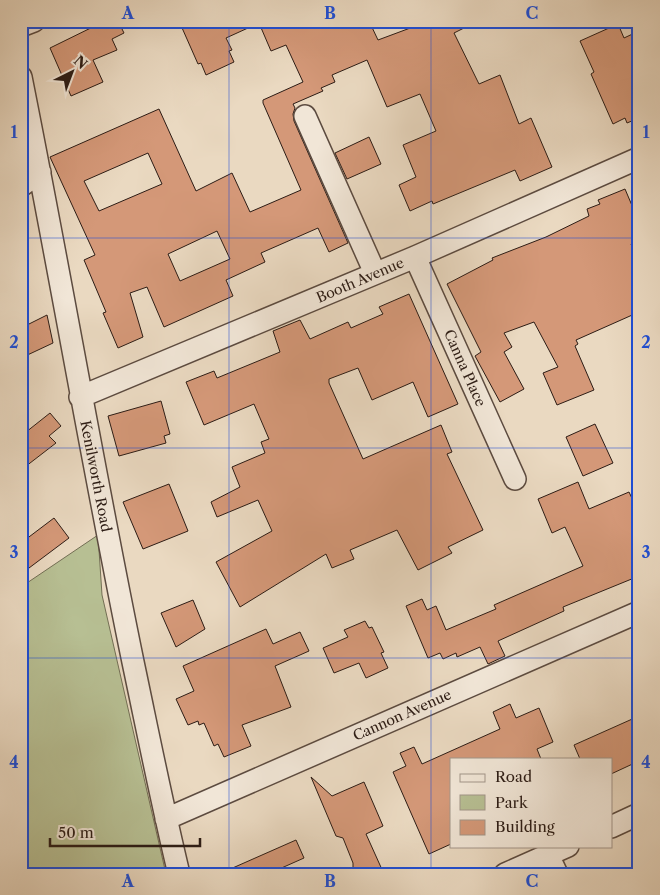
<svg xmlns="http://www.w3.org/2000/svg" width="660" height="895" font-family="'Libre Caslon Text',serif">
<style>
.green{fill:#b7bf93;stroke:#726e54}
.building{fill:#d49878;stroke:#2c1c15;fill-rule:evenodd}
.lines{fill:none;stroke-linecap:round;stroke-linejoin:round}
.minor-casing{stroke:#5c4b40;stroke-width:24}
.minor{stroke:#f1e6d7;stroke-width:21}
.grid{fill:none;stroke:#1d4ed8;stroke-width:1;stroke-opacity:0.55}
.labels{text-anchor:middle;dominant-baseline:central;stroke-width:4;stroke-linejoin:round;paint-order:stroke}
.street-label{font-size:14px;fill:#2c1c15;stroke:#f1e6d7}
.neatline{fill:none;stroke:#1d4ed8;stroke-width:2}
.grid-label{font-size:16px;text-anchor:middle;font-weight:bold;fill:#1d4ed8}
</style>
<rect width="100%" height="100%" fill="#ead9c1"/>
<filter id="stains"><feTurbulence type="fractalNoise" baseFrequency=".004" numOctaves="4"/><feColorMatrix values="0 0 0 0 .2 0 0 0 0 .09 0 0 0 0 .02 0 0 0 .5 -.17"/></filter>
<radialGradient id="worn" r=".72"><stop offset=".6" stop-color="#630" stop-opacity="0"/><stop offset="1" stop-color="#630" stop-opacity=".3"/></radialGradient>
<path class="green" d="M 98,535 L 102,595 L 166,874 L 25,874 L 21,856 L 21,587 Z"/>
<path class="building" d="M 105,21 L 118,21 L 124,33 L 112,39 L 117,50 L 93,60 L 103,82 L 71,96 L 50,48 Z
M 179,21 L 369,21 L 378,40 L 429,21 L 478,21 L 454,33 L 479,84 L 500,75 L 519,124 L 531,118 L 552,167 L 520,181 L 515,170 L 433,204 L 432,201 L 410,211 L 399,185 L 416,177 L 403,145 L 436,131 L 420,94 L 387,107 L 367,60 L 332,75 L 335,82 L 321,88 L 323,91 L 293,104 L 295,108 L 293,114 L 294,121 L 348,243 L 329,252 L 318,228 L 261,253 L 265,262 L 226,280 L 233,296 L 164,327 L 147,287 L 130,293 L 143,337 L 118,348 L 103,313 L 106,312 L 84,260 L 95,255 L 50,157 L 159,109 L 196,191 L 232,173 L 250,212 L 301,190 L 263,103 L 263,100 L 303,82 L 286,45 L 271,51 L 259,23 L 226,38 L 232,50 L 229,51 L 234,62 L 206,75 L 201,63 L 198,64 ZM 148,153 L 162,184 L 99,211 L 84,181 ZM 217,231 L 230,259 L 180,281 L 168,254 Z
M 618,24 L 624,38 L 639,31 L 639,118 L 627,123 L 625,118 L 613,124 L 591,74 L 594,72 L 580,41 Z
M 369,137 L 381,164 L 347,179 L 335,153 Z
M 625,189 L 639,222 L 639,241 L 631,244 L 639,262 L 639,312 L 576,340 L 578,344 L 575,346 L 594,390 L 557,405 L 543,373 L 558,367 L 534,322 L 504,333 L 512,347 L 504,352 L 524,389 L 500,402 L 475,356 L 481,352 L 447,284 L 493,260 L 492,258 L 546,237 L 589,216 L 587,209 L 600,204 L 598,200 Z
M 409,294 L 458,404 L 428,417 L 413,382 L 372,400 L 358,368 L 329,379 L 329,383 L 363,459 L 441,425 L 452,452 L 447,454 L 483,530 L 448,547 L 452,553 L 418,570 L 397,530 L 350,550 L 354,559 L 332,568 L 326,554 L 240,607 L 216,562 L 272,531 L 258,500 L 217,517 L 211,502 L 240,487 L 232,467 L 265,453 L 261,442 L 269,439 L 254,404 L 204,425 L 186,382 L 214,371 L 217,378 L 280,352 L 273,331 L 300,320 L 310,339 L 348,322 L 351,328 L 383,314 L 379,307 Z
M 47,315 L 53,343 L 21,358 L 21,328 Z
M 161,401 L 170,434 L 164,436 L 166,443 L 119,456 L 108,416 Z
M 50,413 L 61,426 L 49,436 L 56,443 L 21,470 L 21,436 Z
M 595,424 L 613,463 L 583,476 L 566,437 Z
M 578,482 L 589,509 L 629,492 L 639,513 L 639,576 L 563,607 L 564,611 L 498,641 L 505,656 L 488,664 L 480,647 L 457,657 L 456,653 L 443,659 L 440,653 L 428,658 L 406,606 L 422,599 L 427,610 L 436,606 L 446,630 L 496,609 L 494,605 L 583,566 L 565,527 L 552,533 L 538,499 Z
M 169,484 L 188,531 L 143,549 L 123,502 Z
M 54,518 L 69,538 L 21,574 L 21,543 Z
M 193,600 L 205,629 L 176,647 L 161,613 Z
M 365,621 L 369,628 L 372,627 L 384,652 L 381,653 L 388,668 L 366,678 L 359,663 L 334,673 L 323,648 L 348,637 L 344,630 Z
M 266,629 L 273,644 L 300,632 L 309,651 L 275,666 L 291,707 L 242,725 L 251,746 L 224,757 L 218,744 L 214,746 L 204,723 L 199,725 L 198,721 L 188,725 L 176,699 L 194,691 L 183,666 Z
M 510,704 L 516,718 L 539,708 L 553,742 L 537,749 L 541,759 L 451,759 L 451,844 L 429,854 L 393,772 L 406,766 L 400,753 L 414,747 L 422,764 L 500,729 L 493,712 Z
M 639,716 L 639,761 L 611,774 L 611,759 L 580,759 L 574,745 Z
M 311,777 L 332,796 L 364,782 L 383,826 L 366,834 L 384,874 L 353,874 L 353,863 L 343,838 L 336,836 Z
M 296,840 L 304,858 L 268,874 L 219,874 Z"/>
<g class="lines">
<g class="minor-casing">
<path id="minor" d="M 21,26 L 34,21
M 21,77 C 60,272 93,468 133,662 C 148,733 162,804 179,874
M 305,116 L 375,273
M 21,186 L 40,172
M 415,257 L 515,479
M 80,397 L 415,257 L 639,158
M 166,819 L 639,612
M 611,827 L 639,814
M 548,855 L 557,874
M 505,874 L 568,846"/>
</g>
<use href="#minor" class="minor"/>
</g>
<path class="grid" d="M 229,21 L 229,874M 431,21 L 431,874M 21,238 L 639,238M 21,448 L 639,448M 21,658 L 639,658"/>
<g class="labels">
<g class="street-label">
<text transform="translate(360 280) rotate(-23)">Booth Avenue</text>
<text transform="translate(465 368) rotate(66)">Canna Place</text>
<text transform="translate(96 476) rotate(79)">Kenilworth Road</text>
<text transform="translate(402 715) rotate(-24)">Cannon Avenue</text>
</g>
</g>
<rect width="660" height="895" fill="none" stroke="#ead9c1" stroke-width="55"/>
<rect x="450" y="758" width="162" height="90" fill="#f1e6d7" stroke="#a29589"/>
<rect x="460" y="774" width="25" height="8" fill="#f1e6d7" stroke="#a29589"/>
<text x="495" y="782" font-size="15" fill="#2c1c15">Road</text>
<rect x="460" y="795" width="25" height="15" fill="#b7bf93" stroke="#a29589"/>
<text x="495" y="808" font-size="15" fill="#2c1c15">Park</text>
<rect x="460" y="820" width="25" height="15" fill="#d49878" stroke="#a29589"/>
<text x="495" y="832" font-size="15" fill="#2c1c15">Building</text>
<g transform="translate(72 72) rotate(42)" stroke="#f1e6d7" stroke-width="4" paint-order="stroke">
<path d="M0-4L9 19L0 12L-9 19Z" fill="#2c1c15"/>
<text y="-8" font-size="14" font-weight="bold" text-anchor="middle" fill="#2c1c15">N</text>
</g>
<path d="M50 838v8h150v-8" fill="none" stroke="#2c1c15" stroke-width="2.5"/>
<text x="58" y="838" font-size="15" fill="#2c1c15" stroke="#f1e6d7" stroke-width="4" paint-order="stroke">50 m</text>
<rect x="28" y="28" width="604" height="840" class="neatline"/>
<g class="grid-label">
<text x="128" y="19">A</text>
<text x="330" y="19">B</text>
<text x="532" y="19">C</text>
<text x="14" y="138">1</text>
<text x="646" y="138">1</text>
<text x="14" y="348">2</text>
<text x="646" y="348">2</text>
<text x="14" y="558">3</text>
<text x="646" y="558">3</text>
<text x="14" y="768">4</text>
<text x="646" y="768">4</text>
<text x="128" y="887">A</text>
<text x="330" y="887">B</text>
<text x="532" y="887">C</text>
</g>
<rect width="100%" height="100%" filter="url(#stains)"/>
<rect width="100%" height="100%" fill="url(#worn)"/>
</svg>
